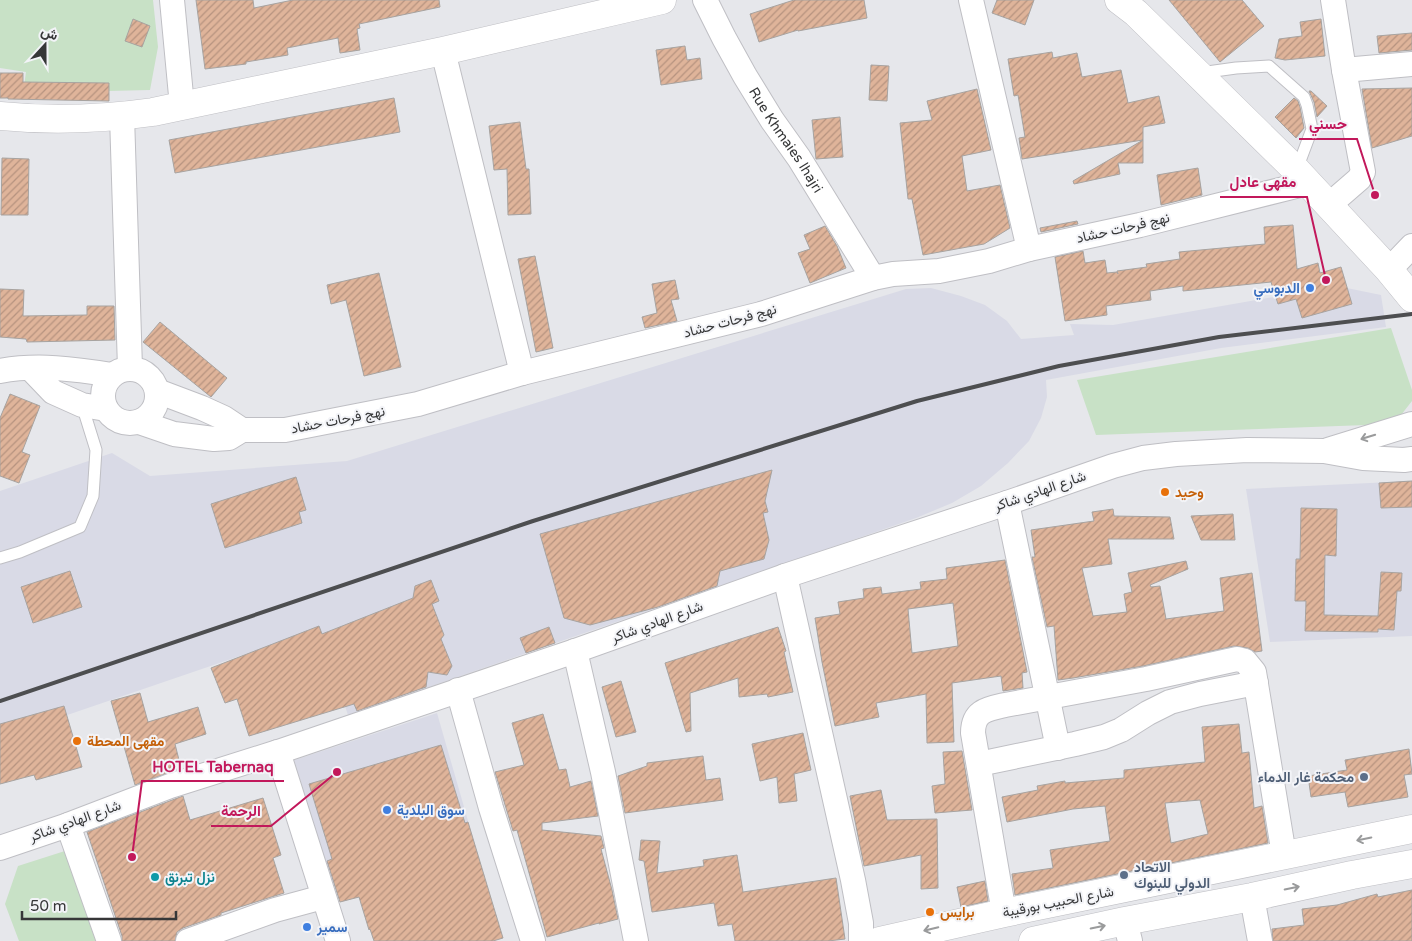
<svg xmlns="http://www.w3.org/2000/svg" width="1412" height="941" font-family="'Varela Round',Vazirmatn,sans-serif">
<style>
.built{fill:#d9dae6}
.garden{fill:#c8e1c6}
.building{fill:url(#building-hatch);stroke:#a7a3a0;fill-rule:evenodd}
.lines{fill:none;stroke-linecap:round;stroke-linejoin:round}
.lane-casing{stroke:#bfbfc4;stroke-width:13}
.street-casing{stroke:#bfbfc4;stroke-width:26}
.secondary-casing{stroke:#bfbfc4;stroke-width:29}
.primary-casing{stroke:#bfbfc4;stroke-width:29}
.lane{stroke:#fff;stroke-width:11}
.street{stroke:#fff;stroke-width:24}
.secondary{stroke:#fff;stroke-width:28}
.primary{stroke:#fff;stroke-width:28}
.rail{stroke:#4d4e50;stroke-width:4}
.oneway{stroke:#9a9b9c}
.shop-dot{fill:#3f7fe0;stroke:#f3f4f8;stroke-width:2}
.food-dot{fill:#e8710a;stroke:#f3f4f8;stroke-width:2}
.service-dot{fill:#5c6f8a;stroke:#f3f4f8;stroke-width:2}
.culture-dot{fill:#0f9aa8;stroke:#f3f4f8;stroke-width:2}
.labels{text-anchor:middle;dominant-baseline:central;stroke-width:4;stroke-linejoin:round;paint-order:stroke}
.street-label{font-size:14px;fill:#363738;stroke:#f3f4f8}
.shop-label{font-size:14px;font-weight:bold;fill:#366cbe;stroke:#f3f4f8;text-anchor:start}
.food-label{font-size:14px;font-weight:bold;fill:#c56008;stroke:#f3f4f8;text-anchor:start}
.service-label{font-size:14px;font-weight:bold;fill:#4e5e75;stroke:#f3f4f8;text-anchor:end}
.culture-label{font-size:14px;font-weight:bold;fill:#0d838f;stroke:#f3f4f8;text-anchor:start}
.leader{fill:none;stroke:#c2185b;stroke-width:2}
.callout-dot{fill:#c2185b;stroke:#f3f4f8;stroke-width:2}
.callout-label{font-size:15px;text-anchor:middle;font-weight:bold;fill:#c2185b;stroke:#f3f4f8;stroke-width:4;stroke-linejoin:round;paint-order:stroke}
</style>
<defs>
<pattern id="building-hatch" width="6" height="6" patternUnits="userSpaceOnUse" patternTransform="scale(1.25)"><rect width="6" height="6" fill="#dfb49a"/><path d="M-1 1l2-2M0 6l6-6M5 7l2-2" fill="none" stroke="#b6937f"/></pattern>
</defs>
<rect width="100%" height="100%" fill="#e6e7eb"/>
<path class="built" d="M 1337,286 L 1381,295 L 1386,327 L 1221,348 L 1046,380 L 1047,397 L 1041,418 L 1029,441 L 1008,463 L 981,486 L 952,503 L 916,518 L 348,715 L 319,629 L 0,738 L 0,491 L 112,453 L 150,476 L 347,461 L 906,289 L 931,288 L 961,296 L 985,305 L 1007,321 L 1021,339 L 1074,335 L 1070,324 L 1113,325 Z
M 1412,481 L 1412,636 L 1270,642 L 1246,489 Z
M 437,713 L 479,859 L 338,898 L 292,761 Z"/>
<path class="garden" d="M 0,0 L 153,0 L 158,47 L 150,90 L 23,93 L 26,72 L 0,68 Z
M 1391,328 L 1412,390 L 1412,401 L 1394,424 L 1096,435 L 1077,380 Z
M 68,850 L 96,941 L 19,941 L 5,904 L 18,866 Z"/>
<path class="building" d="M 196,0 L 253,0 L 254,8 L 293,0 L 439,0 L 440,7 L 359,24 L 360,28 L 357,29 L 360,50 L 340,53 L 338,38 L 287,48 L 288,55 L 246,62 L 246,64 L 205,69 Z
M 794,0 L 864,0 L 867,18 L 798,31 L 798,30 L 759,42 L 750,14 Z
M 997,0 L 1034,0 L 1025,25 L 992,13 Z
M 1169,0 L 1242,0 L 1264,26 L 1220,62 Z
M 133,19 L 150,26 L 142,47 L 125,41 Z
M 1321,19 L 1325,56 L 1285,60 L 1275,58 L 1279,39 L 1302,36 L 1300,22 Z
M 1412,33 L 1412,50 L 1379,53 L 1377,36 Z
M 685,46 L 687,60 L 700,58 L 702,79 L 661,85 L 656,50 Z
M 1052,52 L 1053,58 L 1077,53 L 1082,77 L 1121,70 L 1128,103 L 1159,96 L 1165,123 L 1143,127 L 1143,140 L 1022,159 L 1019,138 L 1025,137 L 1018,95 L 1014,96 L 1008,59 Z
M 871,65 L 889,66 L 887,101 L 869,100 Z
M 0,73 L 23,73 L 23,82 L 109,83 L 109,101 L 8,99 L 8,98 L 0,98 Z
M 1412,88 L 1412,136 L 1372,148 L 1362,89 Z
M 977,89 L 991,150 L 962,156 L 967,191 L 1000,185 L 1010,228 L 984,244 L 923,255 L 912,199 L 908,199 L 900,123 L 932,120 L 927,101 Z
M 1309,91 L 1311,91 L 1327,106 L 1317,117 L 1314,102 Z
M 394,98 L 400,132 L 175,173 L 169,140 Z
M 1294,98 L 1298,101 L 1300,107 L 1304,128 L 1296,138 L 1275,117 Z
M 840,117 L 843,157 L 816,159 L 812,120 Z
M 520,122 L 526,169 L 529,169 L 531,214 L 508,215 L 507,169 L 494,170 L 489,126 Z
M 1143,140 L 1143,163 L 1118,163 L 1120,174 L 1074,184 L 1073,181 Z
M 2,158 L 29,159 L 28,215 L 1,215 Z
M 1198,168 L 1202,195 L 1161,205 L 1157,175 Z
M 1077,221 L 1078,224 L 1041,232 L 1040,228 Z
M 1293,225 L 1297,269 L 1318,263 L 1320,273 L 1341,267 L 1352,304 L 1302,318 L 1296,299 L 1278,304 L 1271,282 L 1183,291 L 1183,286 L 1150,291 L 1151,300 L 1106,306 L 1107,315 L 1065,321 L 1055,257 L 1083,251 L 1085,263 L 1105,260 L 1107,273 L 1117,272 L 1118,274 L 1117,271 L 1147,267 L 1146,264 L 1180,259 L 1179,252 L 1265,244 L 1264,227 Z
M 825,226 L 837,246 L 846,268 L 810,283 L 798,253 L 810,249 L 804,235 Z
M 535,256 L 553,348 L 536,352 L 518,259 Z
M 379,273 L 401,367 L 364,376 L 346,300 L 331,304 L 327,285 Z
M 675,280 L 679,299 L 671,300 L 677,321 L 645,328 L 642,317 L 657,313 L 652,284 Z
M 0,289 L 24,290 L 23,316 L 87,315 L 87,306 L 114,306 L 115,340 L 27,342 L 26,339 L 0,337 Z
M 160,322 L 227,378 L 211,397 L 143,342 Z
M 10,394 L 40,406 L 22,452 L 30,455 L 19,483 L 0,476 L 0,418 Z
M 772,470 L 765,501 L 768,512 L 763,513 L 769,540 L 764,559 L 720,571 L 717,586 L 658,607 L 590,625 L 564,618 L 540,534 Z
M 296,477 L 306,510 L 299,512 L 302,523 L 225,548 L 211,504 Z
M 1412,481 L 1412,507 L 1381,508 L 1379,483 Z
M 1301,508 L 1337,509 L 1336,556 L 1325,555 L 1324,615 L 1378,616 L 1381,572 L 1402,573 L 1401,591 L 1397,591 L 1394,630 L 1378,629 L 1378,632 L 1305,631 L 1306,601 L 1295,601 L 1296,559 L 1300,559 Z
M 1113,509 L 1114,516 L 1170,517 L 1174,539 L 1108,539 L 1112,564 L 1082,568 L 1093,616 L 1127,612 L 1124,594 L 1132,592 L 1128,573 L 1186,561 L 1188,569 L 1150,585 L 1151,587 L 1160,586 L 1166,619 L 1224,611 L 1220,578 L 1252,573 L 1262,651 L 1255,652 L 1248,648 L 1234,646 L 1143,666 L 1073,678 L 1058,680 L 1054,626 L 1047,627 L 1032,557 L 1035,557 L 1031,530 L 1094,521 L 1092,512 Z
M 1233,514 L 1235,540 L 1201,540 L 1191,516 Z
M 1005,560 L 1027,672 L 1022,673 L 1023,688 L 1003,691 L 1001,676 L 952,683 L 954,742 L 927,743 L 926,694 L 876,703 L 879,717 L 835,726 L 822,662 L 815,618 L 840,614 L 838,602 L 864,598 L 863,589 L 881,587 L 882,594 L 921,589 L 920,582 L 947,579 L 946,568 ZM 953,603 L 958,646 L 912,653 L 908,609 Z
M 70,571 L 82,607 L 33,623 L 21,587 Z
M 431,580 L 439,601 L 432,604 L 444,635 L 441,639 L 452,666 L 447,675 L 428,672 L 426,687 L 357,711 L 354,704 L 249,736 L 237,699 L 225,703 L 211,668 L 319,626 L 322,634 L 413,598 L 415,586 Z
M 549,627 L 555,643 L 526,653 L 520,638 Z
M 778,627 L 786,651 L 784,652 L 793,692 L 768,697 L 767,694 L 739,697 L 738,678 L 690,693 L 691,731 L 686,732 L 665,663 Z
M 621,681 L 636,732 L 616,737 L 602,687 Z
M 140,693 L 148,722 L 198,707 L 206,734 L 175,744 L 181,768 L 135,785 L 111,701 Z
M 64,706 L 82,767 L 36,780 L 34,775 L 0,784 L 0,724 Z
M 543,714 L 559,770 L 566,769 L 570,787 L 591,781 L 598,816 L 542,823 L 542,830 L 601,836 L 604,848 L 601,849 L 612,890 L 618,919 L 599,924 L 599,923 L 547,937 L 517,830 L 513,831 L 495,772 L 524,765 L 512,723 Z
M 1239,724 L 1242,753 L 1249,752 L 1254,808 L 1262,806 L 1268,843 L 1015,895 L 1012,874 L 1053,868 L 1050,850 L 1110,841 L 1105,806 L 1073,809 L 1007,822 L 1002,797 L 1038,790 L 1037,786 L 1065,781 L 1065,783 L 1124,778 L 1124,770 L 1205,762 L 1202,727 ZM 1200,800 L 1208,834 L 1171,843 L 1165,803 Z
M 803,733 L 811,770 L 794,774 L 797,801 L 779,803 L 777,777 L 760,781 L 752,744 Z
M 441,745 L 465,823 L 468,822 L 503,938 L 493,941 L 374,941 L 370,929 L 369,930 L 359,897 L 340,902 L 327,861 L 332,859 L 309,784 Z
M 1409,749 L 1412,774 L 1404,775 L 1408,797 L 1348,807 L 1345,792 L 1311,797 L 1308,776 L 1347,770 L 1345,760 Z
M 962,751 L 972,810 L 935,813 L 932,786 L 945,784 L 943,752 Z
M 703,756 L 706,780 L 720,778 L 723,800 L 625,813 L 618,776 L 647,766 L 647,763 Z
M 881,790 L 887,820 L 937,819 L 938,888 L 921,889 L 921,855 L 864,866 L 850,796 Z
M 183,796 L 190,820 L 263,798 L 281,855 L 273,858 L 284,893 L 221,913 L 221,915 L 183,928 L 177,932 L 175,941 L 122,941 L 122,936 L 87,832 Z
M 641,840 L 660,841 L 657,873 L 704,866 L 703,860 L 737,855 L 743,892 L 836,878 L 845,939 L 828,941 L 735,941 L 732,924 L 718,926 L 714,903 L 652,912 L 644,861 L 639,860 Z
M 985,881 L 988,901 L 961,907 L 957,887 Z
M 1412,890 L 1412,941 L 1273,941 L 1272,929 L 1304,925 L 1302,909 L 1337,905 L 1377,894 L 1378,897 Z"/>
<g class="lines">
<g class="lane-casing">
<path id="lane" d="M 1200,73 L 1236,68 L 1269,66 L 1304,97 L 1307,105 L 1312,129 L 1297,169
M 0,558 L 20,552 L 80,527 L 93,496 L 96,450 L 82,405"/>
</g>
<g class="street-casing">
<g id="street">
<path d="M 172,0 L 182,106"/>
<path id="s1" d="M 705,0 L 724,38 L 745,76 L 772,120 L 799,158 L 873,278"/>
<path d="M 971,0 L 1029,249"/>
<path d="M 443,51 L 522,373"/>
<path d="M 1344,70 L 1412,64"/>
<path d="M 122,116 L 130,368"/>
<path d="M 1329,205 L 1359,179 L 1363,172 L 1344,70 L 1333,0"/>
<path d="M 1389,270 L 1412,246"/>
<path d="M 30,368 L 53,392 L 82,405 L 106,409"/>
<circle cx="130" cy="396" r="27"/>
<path d="M 0,371 C 37,364 75,369 112,375"/>
<path d="M 157,391 L 202,408 L 224,418 L 242,430 L 285,430 L 418,404 L 522,373 L 761,314 L 873,278 L 893,274 L 939,271 L 989,261 L 1029,249 L 1140,225 L 1308,183"/>
<path d="M 139,422 L 174,434 L 214,439 L 229,438 L 242,430"/>
<path d="M 1328,450 L 1412,424"/>
<path d="M 1007,503 L 1058,748"/>
<path d="M 785,576 L 853,880 L 861,923 L 861,941"/>
<path d="M 575,651 L 603,772 L 636,941"/>
<path d="M 458,690 L 491,808 L 533,941"/>
<path d="M 278,752 L 338,941"/>
<path d="M 979,764 L 1075,744 L 1104,737 L 1121,730 L 1148,713 L 1170,702 L 1200,694 L 1256,683"/>
<path d="M 68,825 L 109,941"/>
<path d="M 0,848 L 68,825 L 170,786 L 278,752 L 575,651 L 785,576 L 1007,503 L 1113,466 L 1143,458 L 1176,454 L 1247,450 L 1324,451 L 1363,458 L 1404,460 L 1412,459"/>
<path d="M 1252,897 L 1260,941"/>
<path d="M 1004,913 L 973,733 C 973,711 987,709 1005,705 L 1146,679 L 1237,659 L 1245,661 L 1254,672 L 1284,855"/>
<path d="M 1125,921 L 1130,941"/>
<path d="M 188,941 L 275,910 L 323,897"/>
</g>
</g>
<g class="secondary-casing">
<path id="secondary" d="M 0,116 C 50,121 103,119 153,112 L 443,51 L 662,0
M 880,941 L 1004,913 L 1412,829
M 1033,941 L 1125,921 L 1252,897 L 1352,875 L 1412,864"/>
</g>
<g class="primary-casing">
<path id="primary" d="M 1119,0 L 1136,13 L 1297,171 L 1389,270 L 1412,298"/>
</g>
<use href="#lane" class="lane"/>
<use href="#street" class="street"/>
<use href="#secondary" class="secondary"/>
<use href="#primary" class="primary"/>
<path class="rail" d="M 0,701 L 533,521 L 917,401 L 1059,366 L 1219,337 L 1412,314"/>
</g>
<defs><path id="oneway-shaft" d="M-6 0H5M1.5-3L5.5 0L1.5 3" fill="none" stroke-width="1.6" stroke-linecap="round" stroke-linejoin="round" transform="scale(1.25)"/></defs>
<g class="oneway">
<use href="#oneway-shaft" transform="translate(1368 437) rotate(163)"/>
<use href="#oneway-shaft" transform="translate(1364 839) rotate(168)"/>
<use href="#oneway-shaft" transform="translate(1292 888) rotate(-12)"/>
<use href="#oneway-shaft" transform="translate(1098 927) rotate(-12)"/>
<use href="#oneway-shaft" transform="translate(931 929) rotate(167)"/>
</g>
<g class="shop-dot">
<circle cx="1310" cy="288" r="5"/>
<circle cx="387" cy="810" r="5"/>
<circle cx="307" cy="927" r="5"/>
</g>
<g class="food-dot">
<circle cx="1165" cy="492" r="5"/>
<circle cx="77" cy="741" r="5"/>
<circle cx="930" cy="912" r="5"/>
</g>
<g class="service-dot">
<circle cx="1364" cy="777" r="5"/>
<circle cx="1124" cy="875" r="5"/>
</g>
<circle class="culture-dot" cx="155" cy="877" r="5"/>
<g class="labels">
<g class="street-label">
<text stroke="none"><textPath href="#s1" startOffset="162">Rue Khmaies lhajri</textPath></text>
<text transform="translate(1123 228) rotate(-13)">نهج فرحات حشاد</text>
<text transform="translate(730 321) rotate(-15)">نهج فرحات حشاد</text>
<text transform="translate(338 420) rotate(-11)">نهج فرحات حشاد</text>
<text transform="translate(1040 491) rotate(-19)">شارع الهادي شاكر</text>
<text transform="translate(657 622) rotate(-20)">شارع الهادي شاكر</text>
<text transform="translate(75 821) rotate(-20)">شارع الهادي شاكر</text>
<text transform="translate(1058 902) rotate(-11)">شارع الحبيب بورقيبة</text>
</g>
<g class="shop-label">
<text x="1300" y="288" text-anchor="end">الدبوسي</text>
<text x="397" y="810">سوق البلدية</text>
<text x="317" y="927">سمير</text>
</g>
<g class="food-label">
<text x="1175" y="492">وحيد</text>
<text x="87" y="741">مقهى المحطة</text>
<text x="940" y="912">برايس</text>
</g>
<g class="service-label">
<text x="1354" y="777">محكمة غار الدماء</text>
<text x="1134" y="867" text-anchor="start">الاتحاد<tspan x="1134" dy="16">الدولي للبنوك</tspan></text>
</g>
<g class="culture-label">
<text x="165" y="877">نزل تبرنق</text>
</g>
</g>
<path class="leader" d="M1375 195L1357 139H1299M1326 280L1307 197H1220M132 857L142 781H284M337 772L271 826H211"/>
<g class="callout-dot">
<circle cx="1375" cy="195" r="5"/>
<circle cx="1326" cy="280" r="5"/>
<circle cx="132" cy="857" r="5"/>
<circle cx="337" cy="772" r="5"/>
</g>
<g class="callout-label">
<text x="1328" y="129">حسني</text>
<text x="1263" y="187">مقهى عادل</text>
<text x="213" y="772">HOTEL Tabernaq</text>
<text x="241" y="816">الرحمة</text>
</g>
<g transform="translate(45 45) rotate(21)" stroke="#f3f4f8" stroke-width="4" paint-order="stroke">
<path d="M0-4L9 19L0 12L-9 19Z" fill="#363738"/>
<text y="-8" font-size="14" font-weight="bold" text-anchor="middle" fill="#363738">ش</text>
</g>
<path d="M22 911v8h154v-8" fill="none" stroke="#363738" stroke-width="2.5"/>
<text x="30" y="911" font-size="15" fill="#363738" stroke="#f3f4f8" stroke-width="4" paint-order="stroke">50 m</text>
</svg>
